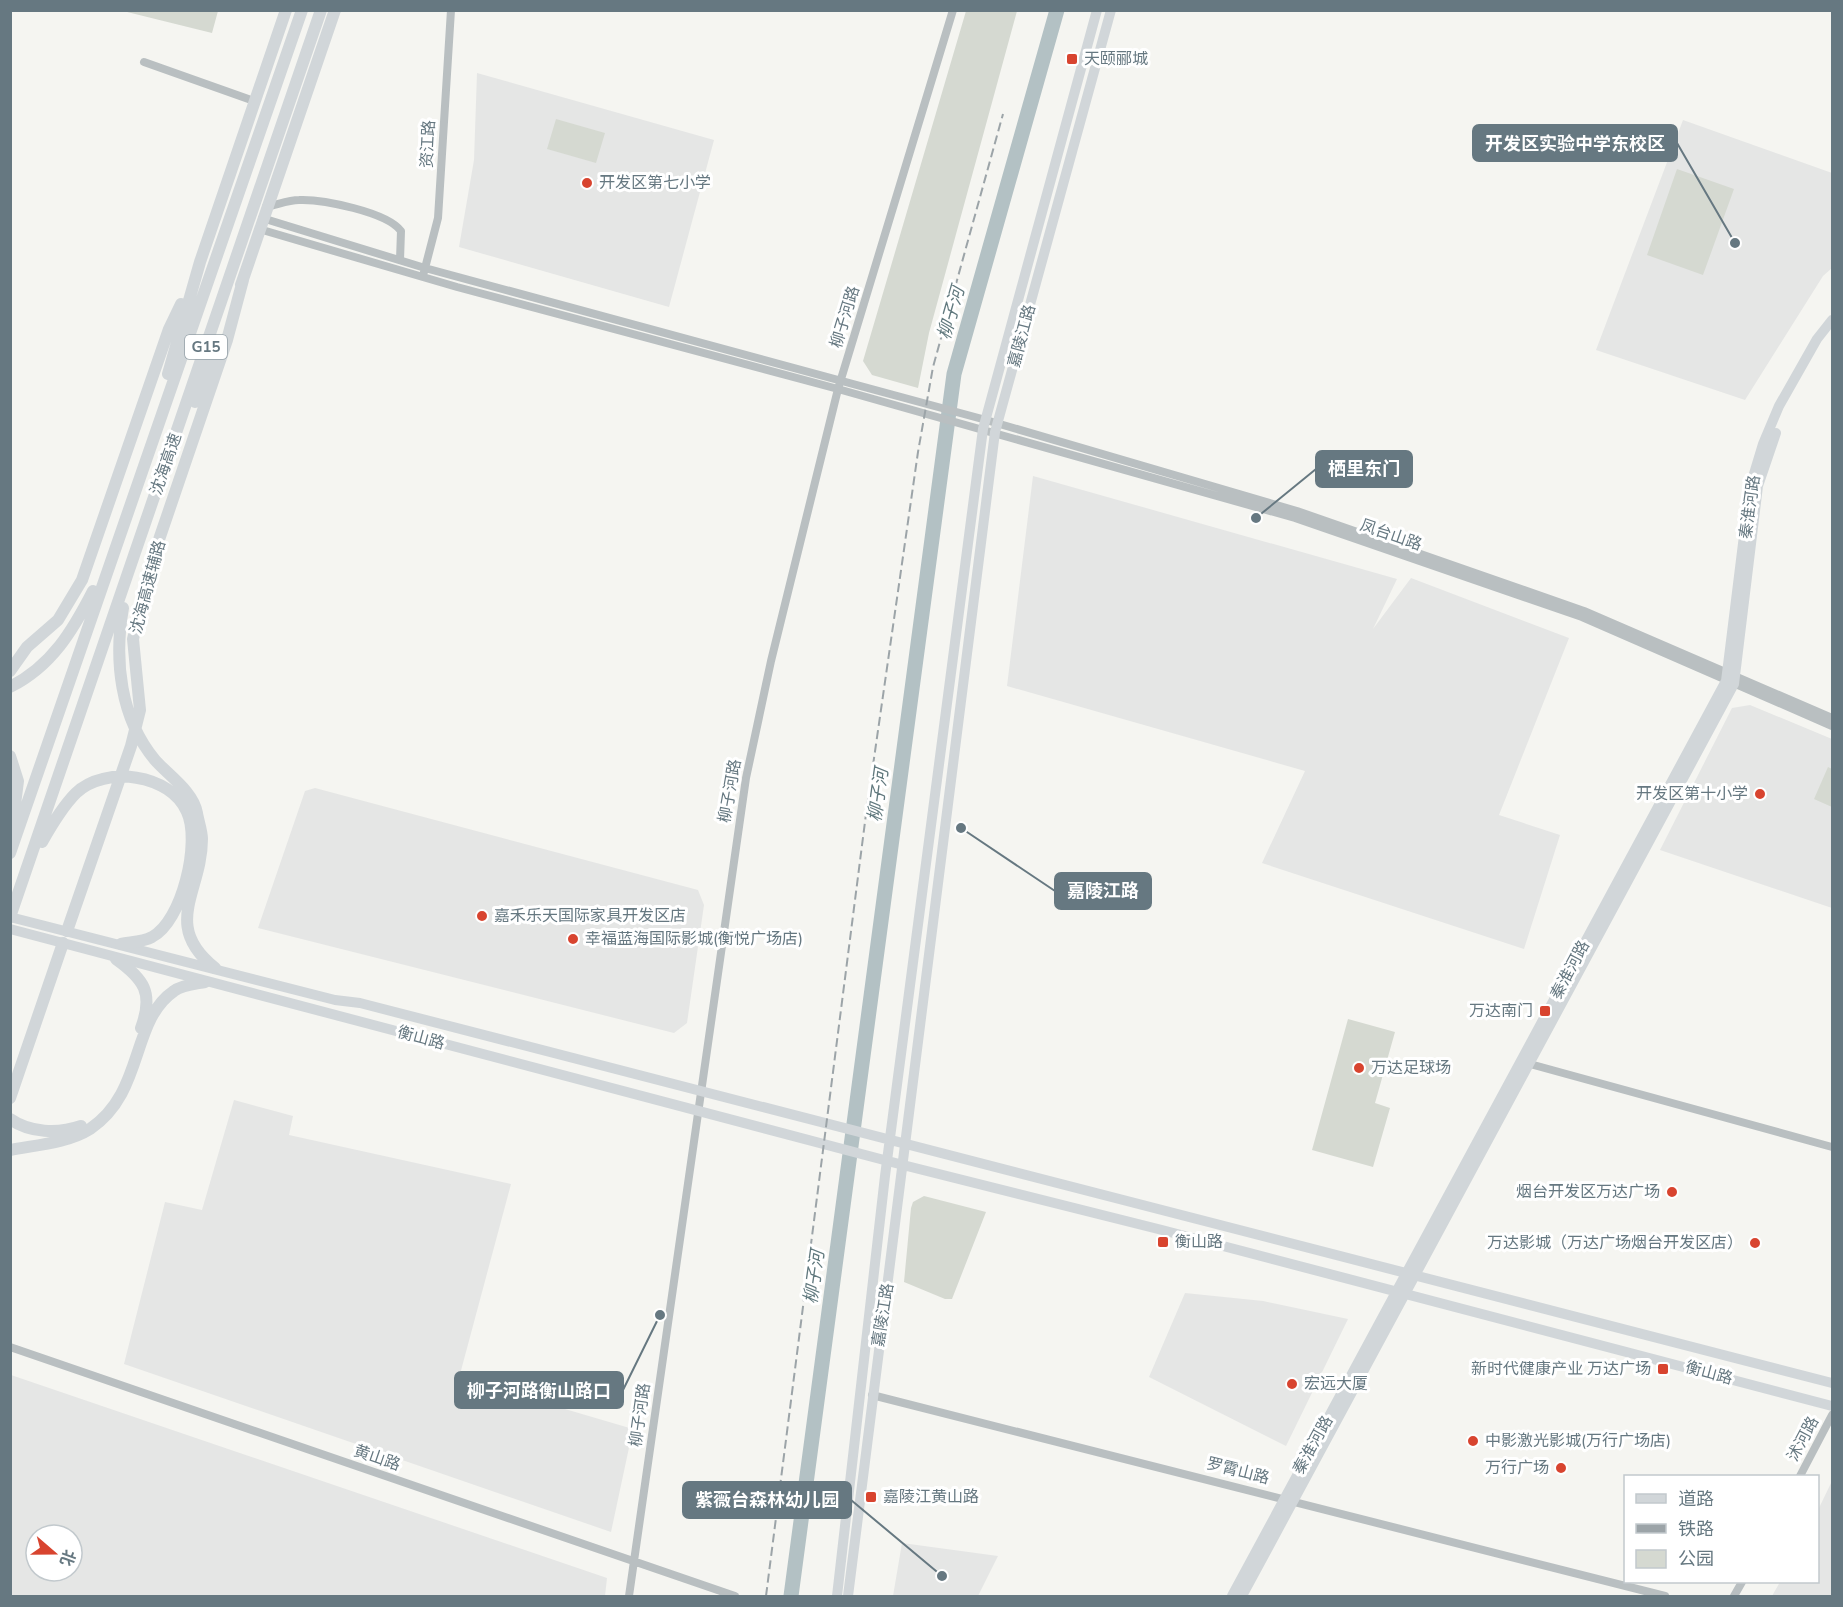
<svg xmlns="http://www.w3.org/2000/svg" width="1843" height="1607" font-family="'Nunito Sans','Noto Sans SC',sans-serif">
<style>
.built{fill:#e5e6e5;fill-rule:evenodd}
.green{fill:#d5d9d1}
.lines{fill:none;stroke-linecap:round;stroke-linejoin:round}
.river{stroke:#b3c1c4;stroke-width:15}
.minor{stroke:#b9bfc1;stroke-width:8}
.major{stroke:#d1d6d9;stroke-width:10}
.highway{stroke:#d1d6d9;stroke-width:12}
.rail{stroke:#9ca4a8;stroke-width:2;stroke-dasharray:9 4.5;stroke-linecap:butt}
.poi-dot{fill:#d8442f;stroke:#fff;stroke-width:2}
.labels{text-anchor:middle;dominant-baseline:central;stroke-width:6;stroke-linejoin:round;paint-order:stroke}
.shield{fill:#fff;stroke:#94a0a7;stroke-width:1.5}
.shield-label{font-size:15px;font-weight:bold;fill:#667881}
.poi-label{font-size:16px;fill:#667881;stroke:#fff;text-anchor:start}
.street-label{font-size:16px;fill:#667881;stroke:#fff}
.water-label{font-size:18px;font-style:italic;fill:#61797e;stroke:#fff}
.leader{fill:none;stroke:#667881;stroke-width:2}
.callout-dot{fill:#667881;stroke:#fff;stroke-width:2}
.callout{fill:#667881;stroke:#667881;stroke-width:2}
.callout-label{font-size:18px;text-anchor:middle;font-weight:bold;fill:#fff}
</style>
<rect width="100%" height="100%" fill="#f5f5f1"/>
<path class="built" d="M 477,73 L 714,140 L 669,307 L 459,247 L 474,160 Z
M 1683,120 L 1832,173 L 1832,268 L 1823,276 L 1745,400 L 1596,350 Z
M 1033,476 L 1397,579 L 1373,629 L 1411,578 L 1569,638 L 1499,815 L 1560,835 L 1524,949 L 1262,863 L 1305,771 L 1007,686 Z
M 1750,705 L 1832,739 L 1832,908 L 1660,850 L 1732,708 Z
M 315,788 L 698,890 L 704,905 L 687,1023 L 674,1033 L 258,928 L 305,791 Z
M 234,1100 L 293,1116 L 289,1135 L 511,1184 L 459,1378 L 633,1429 L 611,1532 L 124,1364 L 165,1202 L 202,1210 Z
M 1185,1293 L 1263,1301 L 1348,1319 L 1286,1446 L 1149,1377 Z
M 11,1375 L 607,1578 L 605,1596 L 11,1596 ZM 36,1535 L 72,1535 L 72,1571 L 36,1571 Z
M 1832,1481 L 1832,1596 L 1772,1596 L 1780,1582 L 1818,1582 L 1818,1510 Z
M 902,1543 L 998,1556 L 978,1596 L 893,1596 Z"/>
<path class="green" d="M 123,11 L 218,10 L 218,11 L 212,33 Z
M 966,11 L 1017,11 L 929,333 L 918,388 L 872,375 L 863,361 Z
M 556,119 L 605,133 L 596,163 L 547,149 Z
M 1677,169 L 1734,189 L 1703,275 L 1647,255 Z
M 1828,767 L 1832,769 L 1832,807 L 1814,799 Z
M 1348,1019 L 1395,1032 L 1375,1103 L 1390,1108 L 1373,1167 L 1312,1150 Z
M 924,1196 L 986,1212 L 952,1299 L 945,1299 L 904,1282 L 911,1208 L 913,1202 Z"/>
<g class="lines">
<path class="river" d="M 791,1596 L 954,374 L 1057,10"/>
<path class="minor" d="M 144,62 L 254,101
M 266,207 C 277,205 288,200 299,200 C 322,199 387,212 401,231 L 400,260
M 262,218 L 425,268 L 986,420 L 1297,511 L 1584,611 L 1832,718
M 259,229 L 457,287 L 838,389 L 1295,518 L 1582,617 L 1832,726
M 424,272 L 438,218 L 451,10
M 1530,1064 L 1832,1147
M 10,1347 L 735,1596
M 872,1395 L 1665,1596
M 1800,1476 L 1832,1415
M 629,1596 L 746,778 L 771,661 L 838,389 L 953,10
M 1734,1596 L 1742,1582"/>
<path class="major" d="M 10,917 L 335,1000 L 360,1003 L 1832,1383
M 10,929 L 903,1165 L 1162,1230 L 1832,1406
M 837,1596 L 885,1176 L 983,429 L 1097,10
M 848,1596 L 995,432 L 1111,10
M 1232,1596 L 1726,681 L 1750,487 L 1763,444 L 1779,406 L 1817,339 L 1832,320
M 1242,1596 L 1734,684 L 1758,486 L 1776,433"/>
<path class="highway" d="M 241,285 L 335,10
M 168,374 L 200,262 L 286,10
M 195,402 L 212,360
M 123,608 C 114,660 120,718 155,760 C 168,775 193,791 197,813 C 198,820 202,831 202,839 C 202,892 161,925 215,968
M 10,671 L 27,647 L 58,620 L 82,580 L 169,329 L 181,304
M 10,687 C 52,666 73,630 93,591
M 10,756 L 18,781 L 12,828
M 42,842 C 51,826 63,806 76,793 C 105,765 171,774 187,812 C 201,842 182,922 152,937 C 143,942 131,942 121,944
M 10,853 L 302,10
M 10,917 L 321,10
M 67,931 L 131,746 L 140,710 L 133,639 L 149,569 L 227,340 L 243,280
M 116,959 C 144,979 154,993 141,1028
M 10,1098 L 63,943
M 10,1119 C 30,1133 58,1134 81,1126
M 10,1150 C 36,1145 68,1143 90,1129 C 145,1092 130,1021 174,991 C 182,985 195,984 205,982"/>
<path class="rail" d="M 766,1596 L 866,814 L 918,452 L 933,367 L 1003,114"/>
</g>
<g class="poi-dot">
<rect x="1066" y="53" width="12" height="12" rx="3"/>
<circle cx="587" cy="183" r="6"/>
<circle cx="1760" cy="794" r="6"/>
<circle cx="482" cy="916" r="6"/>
<circle cx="573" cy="939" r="6"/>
<rect x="1539" y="1005" width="12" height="12" rx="3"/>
<circle cx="1359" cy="1068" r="6"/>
<circle cx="1672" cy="1192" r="6"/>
<rect x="1157" y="1236" width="12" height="12" rx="3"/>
<circle cx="1755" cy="1243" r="6"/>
<rect x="1657" y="1363" width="12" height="12" rx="3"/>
<circle cx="1292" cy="1384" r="6"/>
<circle cx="1473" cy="1441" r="6"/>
<circle cx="1561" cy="1468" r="6"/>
<rect x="865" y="1491" width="12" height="12" rx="3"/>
</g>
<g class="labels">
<rect class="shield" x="185" y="335" width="42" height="24" rx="4.5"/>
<g class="shield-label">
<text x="206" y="347">G15</text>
</g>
<g class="poi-label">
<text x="1084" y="59">天颐郦城</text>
<text x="599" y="183">开发区第七小学</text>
<text x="1748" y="794" text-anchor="end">开发区第十小学</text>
<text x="494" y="916">嘉禾乐天国际家具开发区店</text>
<text x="585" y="939">幸福蓝海国际影城(衡悦广场店)</text>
<text x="1533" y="1011" text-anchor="end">万达南门</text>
<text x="1371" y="1068">万达足球场</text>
<text x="1660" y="1192" text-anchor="end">烟台开发区万达广场</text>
<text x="1175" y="1242">衡山路</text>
<text x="1743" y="1243" text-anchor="end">万达影城（万达广场烟台开发区店）</text>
<text x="1651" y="1369" text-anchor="end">新时代健康产业 万达广场</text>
<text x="1304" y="1384">宏远大厦</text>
<text x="1485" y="1441">中影激光影城(万行广场店)</text>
<text x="1549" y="1468" text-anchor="end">万行广场</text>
<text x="883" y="1497">嘉陵江黄山路</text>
</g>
<g class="street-label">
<text transform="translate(428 144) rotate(-87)">资江路</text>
<text transform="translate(845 317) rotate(-73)">柳子河路</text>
<text transform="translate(1022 336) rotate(-75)">嘉陵江路</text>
<text transform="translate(166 464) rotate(-71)">沈海高速</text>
<text transform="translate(1750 507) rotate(-82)">秦淮河路</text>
<text transform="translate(1391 535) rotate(19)">凤台山路</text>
<text transform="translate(148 587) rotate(-75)">沈海高速辅路</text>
<text transform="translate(730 791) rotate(-80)">柳子河路</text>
<text transform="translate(1570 970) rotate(-62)">秦淮河路</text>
<text transform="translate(421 1038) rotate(15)">衡山路</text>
<text transform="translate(883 1315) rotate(-81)">嘉陵江路</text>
<text transform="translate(1709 1373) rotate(15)">衡山路</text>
<text transform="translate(640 1415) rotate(-82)">柳子河路</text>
<text transform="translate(1803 1439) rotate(-62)">沭河路</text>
<text transform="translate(1313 1445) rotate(-61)">秦淮河路</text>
<text transform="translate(377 1458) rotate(19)">黄山路</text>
<text transform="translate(1238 1471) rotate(14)">罗霄山路</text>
</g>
<g class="water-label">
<text transform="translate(951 313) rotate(-74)">柳子河</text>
<text transform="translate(878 795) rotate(-82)">柳子河</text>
<text transform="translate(814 1277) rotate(-82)">柳子河</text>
</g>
</g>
<path class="leader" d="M1735 243L1677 143M1256 518L1316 469M961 828L1055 891M660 1315L623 1390M942 1576L851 1500"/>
<g class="callout-dot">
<circle cx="1735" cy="243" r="6"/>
<circle cx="1256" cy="518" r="6"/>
<circle cx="961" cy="828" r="6"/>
<circle cx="660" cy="1315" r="6"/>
<circle cx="942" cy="1576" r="6"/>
</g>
<g class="callout">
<rect x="1473" y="125" width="204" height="36" rx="6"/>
<rect x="1316" y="451" width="96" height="36" rx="6"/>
<rect x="1055" y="873" width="96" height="36" rx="6"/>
<rect x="455" y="1372" width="168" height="36" rx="6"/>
<rect x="683" y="1482" width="168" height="36" rx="6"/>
</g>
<g class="callout-label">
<text x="1575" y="150">开发区实验中学东校区</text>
<text x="1364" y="475">栖里东门</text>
<text x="1103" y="897">嘉陵江路</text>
<text x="539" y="1397">柳子河路衡山路口</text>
<text x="767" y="1506">紫薇台森林幼儿园</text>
</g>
<rect width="1843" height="1607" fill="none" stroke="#667881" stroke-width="24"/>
<rect x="1624" y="1475" width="195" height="108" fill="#ffffff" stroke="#c2c9cd" stroke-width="1.5"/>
<rect x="1636" y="1494" width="30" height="9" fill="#d1d6d9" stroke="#c2c9cd" stroke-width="1.5"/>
<text x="1678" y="1505" font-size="18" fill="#667881">道路</text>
<rect x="1636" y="1524" width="30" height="9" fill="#9ca4a8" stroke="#c2c9cd" stroke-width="1.5"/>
<text x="1678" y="1535" font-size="18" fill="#667881">铁路</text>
<rect x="1636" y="1550" width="30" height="18" fill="#d5d9d1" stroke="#c2c9cd" stroke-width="1.5"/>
<text x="1678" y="1565" font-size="18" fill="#667881">公园</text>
<g transform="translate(54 1553) rotate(110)"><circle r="28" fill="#ffffff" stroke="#c2c9cd" stroke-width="1.5"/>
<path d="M0-4.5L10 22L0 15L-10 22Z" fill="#d8442f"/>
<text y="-9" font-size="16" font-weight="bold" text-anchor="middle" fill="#667881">北</text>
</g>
</svg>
